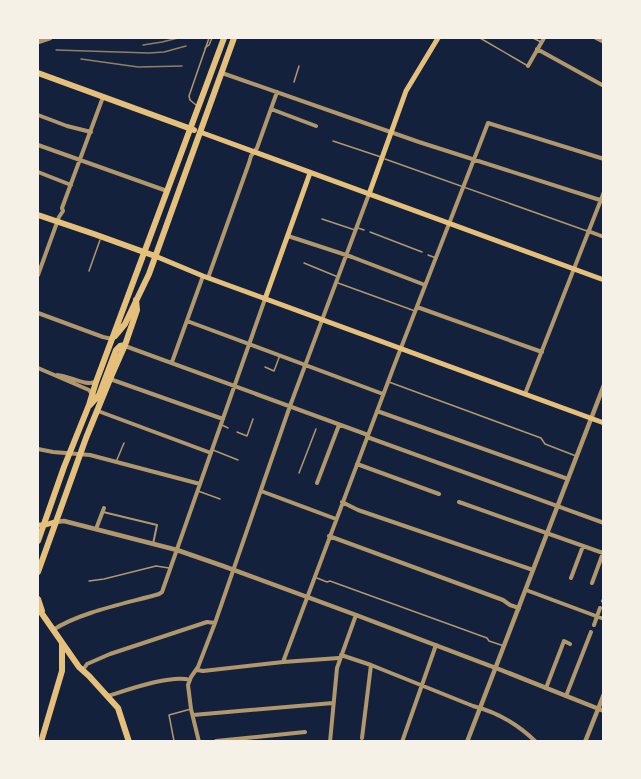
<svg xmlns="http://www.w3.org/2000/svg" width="641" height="779" font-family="Helvetica,sans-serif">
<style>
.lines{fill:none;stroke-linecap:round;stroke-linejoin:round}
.service{stroke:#b1986c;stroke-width:1.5}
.pedestrian{stroke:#b1986c;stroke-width:2}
.minor{stroke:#b1986c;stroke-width:4}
.tertiary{stroke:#b1986c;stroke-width:4.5}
.secondary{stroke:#e5c07b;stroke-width:5}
.primary{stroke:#e5c07b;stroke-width:5}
.trunk{stroke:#e5c07b;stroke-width:6}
.rail{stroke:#918062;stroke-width:1.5}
</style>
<rect width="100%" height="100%" fill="#14213d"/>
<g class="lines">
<path class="service" d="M 480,38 L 528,66
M 533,38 L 541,42
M 205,48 L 209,45 L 212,38
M 294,82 L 299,66
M 196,105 L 190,100 L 189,96 L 209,38
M 333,141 L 381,157
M 385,159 L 587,231
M 322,219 L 355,230
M 358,228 L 364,230
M 370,232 L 422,252
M 428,255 L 436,258
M 304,263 L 338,277
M 89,271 L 100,240
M 338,283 L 415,311
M 265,367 L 274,371 L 280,355
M 389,382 L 541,438 L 545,444 L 576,456
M 222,425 L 228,428
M 237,432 L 247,436 L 253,419
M 213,450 L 238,460
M 116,462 L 124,443
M 299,473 L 316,429
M 198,491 L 220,499
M 317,578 L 327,582 L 330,581 L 487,638 L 489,641 L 504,646
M 89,581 L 104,579 L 156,566 L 169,568
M 174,741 L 169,715 L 191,709"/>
<path class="pedestrian" d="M 103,512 L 157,525 L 153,544"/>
<path class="minor" d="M 596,38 L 604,42
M 537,49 L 604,86
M 528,66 L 544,38
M 222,73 L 419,142 L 600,200
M 271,109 L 316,126
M 38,115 L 67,126 L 91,132
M 38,145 L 167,191
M 38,172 L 71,185
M 588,231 L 604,237
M 288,236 L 352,257 L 425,285
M 38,275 L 59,217 L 63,211 L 62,208 L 103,97
M 208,278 L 249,163 L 251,156 L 257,148 L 277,92
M 417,307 L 542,352
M 38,313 L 103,337 L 112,339
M 187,321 L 383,394
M 125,346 L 368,435
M 172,362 L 203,276
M 38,368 L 89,390 L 92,394
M 57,375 C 70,376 84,386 96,382
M 110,379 L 223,419
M 525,394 L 604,192
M 98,411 L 211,453
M 377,411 L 568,479
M 367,437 L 604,523
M 38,449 L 53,452 L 90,455 L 200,484
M 357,464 L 439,494
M 317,483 L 339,425
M 261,491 L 336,519
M 342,502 L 358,510 L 533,570
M 459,502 L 603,553 L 592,583
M 96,529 L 104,508
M 329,536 L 503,600 L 510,605 L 519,608
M 571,578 L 583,546
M 526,590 L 604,619
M 603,601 L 604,600
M 594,625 L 600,608
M 53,630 C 80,612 128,603 159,594 L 162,592 L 265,299
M 341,655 L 371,665 L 473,706 C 496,712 519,725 536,742
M 283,662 L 394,366 L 488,123 L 604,159
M 85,667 L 87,664 L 110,654 L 207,622 L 215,623
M 197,670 L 203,671 L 283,662 L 339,658
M 546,688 L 564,641 L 570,644
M 108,696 C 127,690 172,674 190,680
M 566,696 L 591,632
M 193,715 L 333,703
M 362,738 L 371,665
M 216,741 L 305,732
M 199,742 L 191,709 L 188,685 L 191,677 L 198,667 L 215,623 L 290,406 L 369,194
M 330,742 L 337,668 L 356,615
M 402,742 L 436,645"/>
<path class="tertiary" d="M 38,42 L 50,38
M 55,522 L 64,521 L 177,550 L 223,566 L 356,615 L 501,670 L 604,711
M 467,742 L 604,385
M 585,742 L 604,694"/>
<path class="secondary" d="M 369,194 L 406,91 L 438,38
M 38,525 L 45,525 L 55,522"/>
<path class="primary" d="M 200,132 L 604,280
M 155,256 L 203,276 L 604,423
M 265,299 L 310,173"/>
<path class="trunk" d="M 38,73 L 194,130
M 38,215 L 94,234 L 155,256
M 115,336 L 125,324 L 149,274 L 234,38
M 90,405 L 99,395 L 116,350 L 120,346 L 125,345
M 38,541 L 64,467 L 89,405 L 96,382 L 224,38
M 38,572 L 86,438 L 110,379 L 125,345 L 137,310 L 136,300
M 38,599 L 42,611
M 38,608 L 79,667 L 89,676 L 118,708 L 129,742
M 41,742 L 62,671 L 62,644"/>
<path class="rail" d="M 143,45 L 162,42 L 178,38
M 56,50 L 149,53 L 164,52 L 186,46
M 81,59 L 138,67 L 182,66"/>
</g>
<rect width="641" height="779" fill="none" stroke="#f6f1e7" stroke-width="78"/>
</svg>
